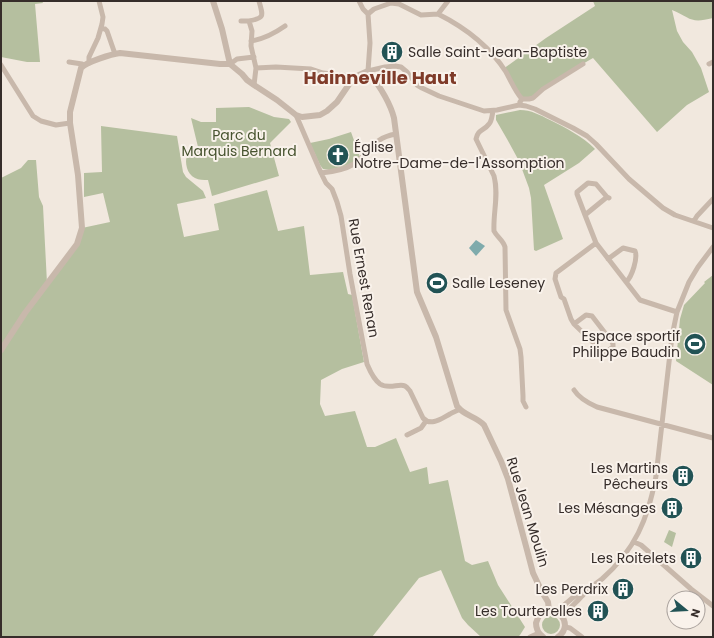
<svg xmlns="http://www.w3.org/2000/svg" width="714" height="638" font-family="Poppins,sans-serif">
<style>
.green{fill:#b5bf9f}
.water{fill:#7fabac}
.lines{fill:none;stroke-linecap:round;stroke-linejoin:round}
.minor{stroke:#c8b8ab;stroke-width:5}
.tertiary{stroke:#c8b8ab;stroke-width:6}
.labels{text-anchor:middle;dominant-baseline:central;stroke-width:4;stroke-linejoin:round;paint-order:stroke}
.poi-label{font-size:14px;fill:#362d2a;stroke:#f9f2eb;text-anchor:end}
.park-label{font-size:14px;fill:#47532f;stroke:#f9f2eb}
.street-label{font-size:14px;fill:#362d2a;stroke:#f9f2eb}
.district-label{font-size:18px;font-weight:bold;fill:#7f3b29;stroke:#f9f2eb}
</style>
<rect width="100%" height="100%" fill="#f1e8de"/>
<path class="green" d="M 1,1 L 42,1 L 43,3 L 35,4 L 40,62 L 27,62 L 1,57 Z
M 593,1 L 713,1 L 713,18 C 690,24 691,18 672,10 L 677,31 L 683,42 L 692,52 L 701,68 L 709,92 L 687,105 L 657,132 L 593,58 L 567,73 L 533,98 L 522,99 L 503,69 L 546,38 L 595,6 Z
M 249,107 L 274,117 L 289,119 L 291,122 L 270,143 L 279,176 L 212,196 L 208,180 C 203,180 199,180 195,178 C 191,176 188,172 187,168 C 184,157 188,152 198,147 L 191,118 L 201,122 L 216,122 L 216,108 Z
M 520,110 C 531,110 540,115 550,120 C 566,128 582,136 595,149 L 579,163 L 544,185 L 563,239 L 536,251 L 534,250 L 531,198 L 529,188 L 519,161 L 507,139 L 496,120 L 496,115 Z
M 101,126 L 177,136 L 183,172 L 186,177 L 203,191 L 206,198 L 177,204 L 179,214 L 184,237 L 219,230 L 214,204 L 267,190 L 278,231 L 304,226 L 310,275 L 343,272 L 348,294 L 352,295 L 364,362 L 342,369 L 321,380 L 320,404 L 325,416 L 355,411 L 367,447 L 375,447 L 396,438 L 410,472 L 427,467 L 429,484 L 448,480 L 465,561 L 472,565 L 488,561 L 498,585 L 525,627 L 520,635 L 518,637 L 481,637 L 468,625 L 462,618 L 441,570 L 419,578 L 372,637 L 1,637 L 1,178 L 21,168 L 28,160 L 36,160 L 39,197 L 43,206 L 47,283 L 77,244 L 82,228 L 110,222 L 103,193 L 84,197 L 84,173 L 102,172 Z
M 351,132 L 360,157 L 351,164 L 330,170 L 323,169 L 320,165 L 310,143 L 329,139 Z
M 713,275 L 713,385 L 676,361 L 680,319 L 684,305 L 705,283 L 704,282 Z
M 669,530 L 676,533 L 672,547 L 664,542 Z
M542 625a9 9 0 1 1 18 0a9 9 0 1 1-18 0Z"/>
<path class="water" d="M 476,240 L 485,246 L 476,256 L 469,248 Z"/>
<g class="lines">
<path class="minor" d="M 359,1 L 363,9 L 368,14 L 370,43 L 368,71 L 385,67 L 395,66 L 401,67 L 407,72 L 417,85 L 422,88 L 439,96 L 484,111 L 497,110 L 519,105 L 526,106 L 535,109 L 573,128 L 587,136 L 596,144 L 629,179 L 663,208 L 675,215 L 713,228
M 368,14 L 374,9 L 391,3 L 399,4 L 421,15 L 438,14 L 448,1
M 438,14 C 464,27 490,47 506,72 C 511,81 515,91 522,99
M 241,21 L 249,21 L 252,31 L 251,46 L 256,68 L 254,85
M 249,21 C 265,18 263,16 259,1
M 101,28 L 105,29 L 107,31 L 115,54
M 251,41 C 264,39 275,33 285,26
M 69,62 L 82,64 L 84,65
M 89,63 L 89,57 L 98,38 L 102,24 L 103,17 L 99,1
M 230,64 L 237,59 L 254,57
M 709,64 L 713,62
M 1,65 L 33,116 L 41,121 L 56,125 L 70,123
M 256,68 L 276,67 L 311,69 L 323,73 L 350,76 L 355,78
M 520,102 L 522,99 L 529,99 L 533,98 L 543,89 L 583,64
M 493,111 C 492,115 492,121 489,124 C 484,131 478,129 476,139 L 494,176 C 499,195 493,212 494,231 C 497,237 503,240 505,247 L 506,310 L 520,349 L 521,357 L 523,396 L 523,401 L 526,407
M 296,115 L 321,173 L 326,183 L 332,189 L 337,202 L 341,216 L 350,274 L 367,364 C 370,371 373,379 380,384 C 389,390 399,383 405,386 C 407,387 409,390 410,391 L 423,418 C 431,427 442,418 450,414 C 453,412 457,411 460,409
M 321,173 C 331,172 344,170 354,164 C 371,152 372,138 396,134
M 609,198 L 607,197 L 585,215 L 596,243 L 640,300 L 677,312
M 585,215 L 577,194 L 577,192 L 588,183 L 596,184 L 607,197
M 694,221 L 697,216 L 713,199
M 608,259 L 623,248 L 635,251 C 638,258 632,277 626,282
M 574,324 L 586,315 L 592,316 L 612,342 L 613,344 L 613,347 L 604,353 L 574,324 L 571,319 L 564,299 L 561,297 L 555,279 L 556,273 L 596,243
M 574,390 C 579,398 588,403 597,407 L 713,438
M 407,435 L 421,428 L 426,421
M 634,542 L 641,545 L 691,589 L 713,606
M 556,612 L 576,595 L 586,591
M 563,617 C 568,609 575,604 581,597 C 584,595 585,592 587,590 C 592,586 597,583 602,579 C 635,550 648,519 656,476 L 672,336 L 677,312 L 689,282 L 698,267 L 713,247
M 565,627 L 570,628 L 582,637
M 530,637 L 539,633"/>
<path class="tertiary" d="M 213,1 L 222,29 L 230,64
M 230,64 L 242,74 L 247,80 L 254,85 L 277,100 L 296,115 L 302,117 L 320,115 L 327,111 L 337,102 L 352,80 L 359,75 L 368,71 C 378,84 390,102 394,118 L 417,292 L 436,337 L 457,406 C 464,416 476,416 484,425 L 501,461 L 508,479 L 527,550 L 533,573 L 542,592 L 548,602 L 549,610
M 1,350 L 25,313 L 77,244 L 82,228 L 78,175 L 70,123 L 70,112 L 81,68 C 86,62 112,54 120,53 L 220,64 L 230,64
M 543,637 C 539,634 536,629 536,623 C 537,620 538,617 540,615 C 555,601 576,624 558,637"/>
</g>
<defs>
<g id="building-disc" transform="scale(1.15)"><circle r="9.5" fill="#225355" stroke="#f9f2eb"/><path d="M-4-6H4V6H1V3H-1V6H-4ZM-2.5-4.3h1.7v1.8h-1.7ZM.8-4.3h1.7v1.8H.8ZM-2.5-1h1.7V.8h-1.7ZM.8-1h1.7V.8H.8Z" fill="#fff"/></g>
<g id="church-disc" transform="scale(1.15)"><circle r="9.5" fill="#225355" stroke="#f9f2eb"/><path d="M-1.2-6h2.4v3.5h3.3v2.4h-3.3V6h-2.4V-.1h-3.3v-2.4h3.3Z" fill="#fff"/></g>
<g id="stadium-disc" transform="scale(1.15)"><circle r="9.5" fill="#225355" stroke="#f9f2eb"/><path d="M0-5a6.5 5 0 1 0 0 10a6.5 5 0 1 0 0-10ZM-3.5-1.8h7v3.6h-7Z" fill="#fff"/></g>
</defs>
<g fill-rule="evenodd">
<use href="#building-disc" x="392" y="52"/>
<use href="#church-disc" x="338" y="155"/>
<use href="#stadium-disc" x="437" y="283"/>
<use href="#stadium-disc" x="695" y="344"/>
<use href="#building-disc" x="683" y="476"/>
<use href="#building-disc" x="672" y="508"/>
<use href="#building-disc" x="691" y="558"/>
<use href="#building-disc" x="623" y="589"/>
<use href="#building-disc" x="598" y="611"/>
</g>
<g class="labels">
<g class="poi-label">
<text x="408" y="52" text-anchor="start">Salle Saint-Jean-Baptiste</text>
<text x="354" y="147" text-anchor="start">Église<tspan x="354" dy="16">Notre-Dame-de-l'Assomption</tspan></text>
<text x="452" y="283" text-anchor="start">Salle Leseney</text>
<text x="680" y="336">Espace sportif<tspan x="680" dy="16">Philippe Baudin</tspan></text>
<text x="668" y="468">Les Martins<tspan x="668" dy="16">Pêcheurs</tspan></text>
<text x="656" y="508">Les Mésanges</text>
<text x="676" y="558">Les Roitelets</text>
<text x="608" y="589">Les Perdrix</text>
<text x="582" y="611">Les Tourterelles</text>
</g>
<g class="park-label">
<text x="239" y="135">Parc du<tspan x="239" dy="16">Marquis Bernard</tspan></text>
</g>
<g class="street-label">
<text transform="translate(364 278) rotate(80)">Rue Ernest Renan</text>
<text transform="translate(528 512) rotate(73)">Rue Jean Moulin</text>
</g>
<g class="district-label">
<text x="380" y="77">Hainneville Haut</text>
</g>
</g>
<rect width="714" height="638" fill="none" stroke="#362d2a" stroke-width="4"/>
<g transform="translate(686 610) rotate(108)"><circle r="19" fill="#f9f2eb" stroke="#aba39e"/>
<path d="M0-3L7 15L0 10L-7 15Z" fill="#225355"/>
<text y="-6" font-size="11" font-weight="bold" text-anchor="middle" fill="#362d2a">N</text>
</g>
</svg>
